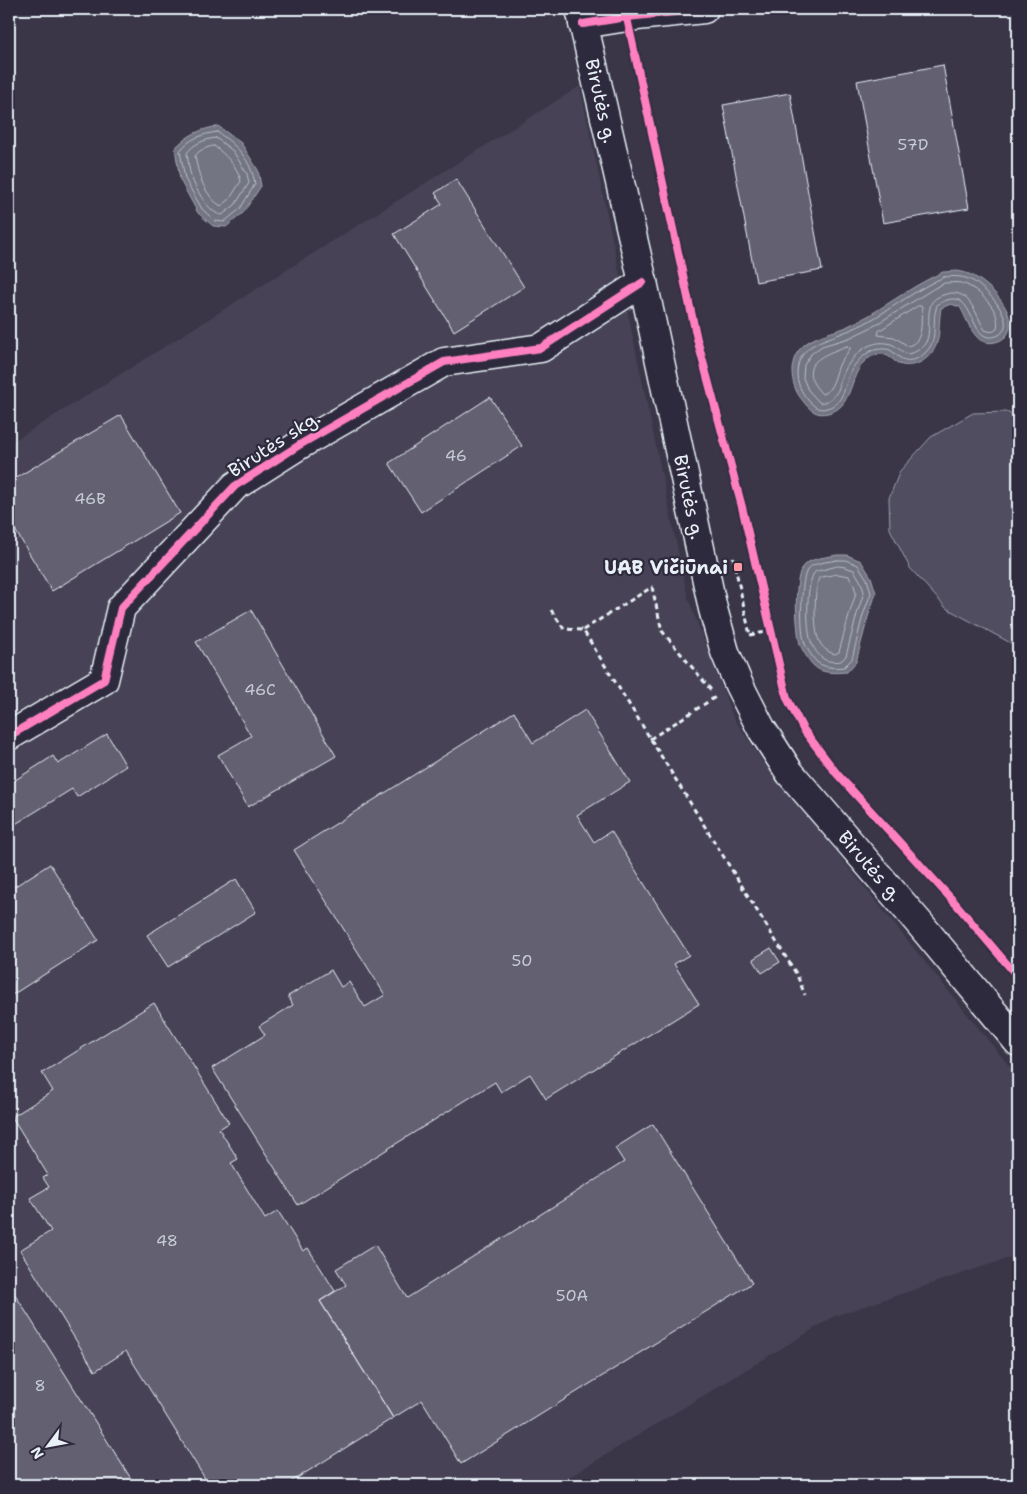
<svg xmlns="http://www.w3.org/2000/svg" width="1027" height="1494" font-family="'Shantell Sans',sans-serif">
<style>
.built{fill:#464354}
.green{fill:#504e5f;stroke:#9ca0ac}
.water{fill:#737482;stroke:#a2a6b1}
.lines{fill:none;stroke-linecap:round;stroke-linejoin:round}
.shore{stroke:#b9bfc9;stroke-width:1}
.building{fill:#636171;stroke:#e8f1f8}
.minor-casing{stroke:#e8f1f8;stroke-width:31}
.major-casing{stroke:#e8f1f8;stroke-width:31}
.path{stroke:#e8f1f8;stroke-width:3;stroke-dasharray:5 4;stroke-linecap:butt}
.minor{stroke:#2f2a3d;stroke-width:28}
.major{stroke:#2f2a3d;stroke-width:28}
.cycleway-casing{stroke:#2f2a3d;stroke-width:11}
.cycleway{stroke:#ff80c0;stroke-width:8}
.poi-dot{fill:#ff9aa2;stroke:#2f2a3d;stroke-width:2}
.labels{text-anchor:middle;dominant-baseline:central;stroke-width:4.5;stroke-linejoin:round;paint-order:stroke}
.number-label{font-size:16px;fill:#c7cdd6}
.street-label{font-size:19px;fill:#e8f1f8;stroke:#2f2a3d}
.poi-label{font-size:19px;font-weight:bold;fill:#e8f1f8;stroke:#2f2a3d;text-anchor:end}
</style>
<rect width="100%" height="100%" fill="#3a3648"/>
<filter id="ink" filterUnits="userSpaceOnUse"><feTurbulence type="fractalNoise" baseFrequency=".02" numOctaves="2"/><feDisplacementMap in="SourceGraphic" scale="10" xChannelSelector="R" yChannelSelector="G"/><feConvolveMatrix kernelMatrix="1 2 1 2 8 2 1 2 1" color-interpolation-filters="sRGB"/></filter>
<g filter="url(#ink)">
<path class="built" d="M 580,86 L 688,598 L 733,717 L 761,759 L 1018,1077 L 1018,1255 L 835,1316 L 556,1485 L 9,1485 L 9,444 Z"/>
<path class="green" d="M 1007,412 L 1018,419 L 1018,647 L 946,608 L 910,568 L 890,529 L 889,498 L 900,471 L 931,437 L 973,413 Z"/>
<path class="water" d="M 218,126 L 241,143 L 258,170 L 261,186 L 243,213 L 226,227 L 213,226 L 198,213 L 180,180 L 175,148 C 189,134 199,130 218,126 Z
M 943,272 C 949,272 957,270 962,272 C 982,275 1017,309 1009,331 C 1005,343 985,347 977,337 C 969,329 966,317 960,307 L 951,304 L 941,308 C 937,330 944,348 921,362 C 915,365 906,367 899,364 C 891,359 887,352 876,355 C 846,363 858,407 828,413 C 816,416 810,410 803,401 C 795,392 792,381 792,370 C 794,340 821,336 844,328 C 852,324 860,320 868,316 C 893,301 916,284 943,272 Z
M 837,555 L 847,555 L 861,561 L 871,577 L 876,593 L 868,617 L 856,662 L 847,672 C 836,673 822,674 814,666 C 810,663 801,648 800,644 C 796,629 793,575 804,565 C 812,558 827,557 837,555 Z"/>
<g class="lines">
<path class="shore" d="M 217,132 C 237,145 251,160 255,184 L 240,209 L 224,222 L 215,221 L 202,209 L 185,179 L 180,151 C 188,139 203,134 217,132 Z
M 216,138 L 233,151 L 247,174 L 249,183 L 235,205 L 222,215 C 209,214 195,188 191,176 C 189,169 188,161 187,153 C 193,144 205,139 216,138 Z
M 214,146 C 225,154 238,167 241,181 L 229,200 L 221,206 C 205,197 198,174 195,156 C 199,150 207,147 214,146 Z
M 944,277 C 954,276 964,276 973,281 C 986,289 1019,321 999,335 C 997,336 993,337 992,337 C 970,340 974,291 947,300 C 944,301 939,303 937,305 C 936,307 936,311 935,313 C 933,327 937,341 926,352 C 921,358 910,363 902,359 C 898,357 894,352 890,350 C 885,348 876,349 871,351 C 864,355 857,361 852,369 C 844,383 846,403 827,408 C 818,411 814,406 808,400 C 801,392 797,383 797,372 C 799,344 823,341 845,332 C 853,329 862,325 869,321 C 894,307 917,289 944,277 Z
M 945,283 C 950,283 956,282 961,283 C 974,286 987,299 994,310 C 999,319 1001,337 985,330 C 975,314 969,285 943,295 C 936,298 931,300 930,308 C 927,318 931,332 926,342 C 922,349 915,353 907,354 C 901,352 897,346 891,344 C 868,337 848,359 841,379 C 839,384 840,389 836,393 C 832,399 827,402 820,403 L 808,390 L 803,378 L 804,365 L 811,354 L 822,346 L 849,338 L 872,327 L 933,289 Z
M 918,306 L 921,306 L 922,308 C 920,322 925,341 908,346 L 894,337 L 878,335 L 879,331 Z
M 847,346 L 850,347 L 850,349 C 847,354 843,358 840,363 C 835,373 834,391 822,394 C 794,365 822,355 847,346 Z
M 837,560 L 846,560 L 858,565 L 867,579 L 871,593 L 863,615 L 852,659 L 844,667 C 836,668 826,668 818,663 C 814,660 807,649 805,644 C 800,633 800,577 808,569 C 814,562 829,562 837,560 Z
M 838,566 L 845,567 L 854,570 L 861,582 L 864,592 L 857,614 L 846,656 L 841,661 C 835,662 827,662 822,658 C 818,655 812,646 811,641 C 806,629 806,580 815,572 Z
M 838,574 L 849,576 L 854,585 L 856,593 L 850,612 L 839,652 L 835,654 C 827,652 821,647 818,638 C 814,627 814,588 819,578 Z"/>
</g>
<path class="building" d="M 943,65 L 969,208 L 883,223 L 857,81 Z
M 790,93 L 822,270 L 756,282 L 723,105 Z
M 456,179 L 524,287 L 454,331 L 394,234 L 442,204 L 435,193 Z
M 490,397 L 522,446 L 421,512 L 389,463 Z
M 121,415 L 180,513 L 52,591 L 9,520 L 9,482 Z
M 251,610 L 336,756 L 248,807 L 218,755 L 251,736 L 196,642 Z
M 585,710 L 630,782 L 577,815 L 594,842 L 611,831 L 689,955 L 674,964 L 699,1004 L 546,1099 L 530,1074 L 501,1092 L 495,1082 L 298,1205 L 212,1068 L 265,1035 L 259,1026 L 293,1005 L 288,996 L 331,970 L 341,987 L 349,982 L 365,1007 L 385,995 L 294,850 L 514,712 L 533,743 Z
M 107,734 L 126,766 L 77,797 L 72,789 L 9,828 L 9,784 L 53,756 L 58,764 Z
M 50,864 L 98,940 L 9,997 L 9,890 Z
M 236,879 L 256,912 L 168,967 L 147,935 Z
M 771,948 L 780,962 L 762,973 L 753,959 Z
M 154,1003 L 229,1123 L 219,1129 L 238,1159 L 231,1163 L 265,1219 L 278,1211 L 303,1251 L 308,1248 L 335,1291 L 320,1301 L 393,1418 L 286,1485 L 253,1485 L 251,1481 L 245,1485 L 209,1485 L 126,1351 L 95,1371 L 20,1250 L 51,1231 L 30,1198 L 49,1187 L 43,1178 L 48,1175 L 12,1117 L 53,1091 L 42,1073 Z
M 653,1124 L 752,1283 L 461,1464 L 422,1400 L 393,1418 L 320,1301 L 346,1285 L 336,1269 L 375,1245 L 407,1298 L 624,1162 L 615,1148 Z
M 9,1285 L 135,1485 L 9,1485 Z"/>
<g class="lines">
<g class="minor-casing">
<path id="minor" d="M 583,24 L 627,17 L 704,9
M 9,736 L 104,680 L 121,608 L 235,486 L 301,444 L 444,362 L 541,348 L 643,282"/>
</g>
<g class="major-casing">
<path id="major" d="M 580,9 L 643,282 L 713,609 L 725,652 L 739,685 L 761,728 L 790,773 L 920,924 L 1018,1042"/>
</g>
<path class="path" d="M 733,557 L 750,635
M 551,610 L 564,629 L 583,630 L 797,975 L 805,995
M 583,630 L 652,587 L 662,631 L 711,690
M 750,635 L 771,631
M 650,739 L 717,696"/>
<use href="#minor" class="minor"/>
<use href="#major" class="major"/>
<g class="cycleway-casing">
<path id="cycleway" d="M 625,9 L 697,339 L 742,507 L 787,698 L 803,729 L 837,774 L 956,904 L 1018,977
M 583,24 L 627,17 L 704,9
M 9,736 L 104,680 L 121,608 L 235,486 L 301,444 L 444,362 L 541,348 L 643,282"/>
</g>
<use href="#cycleway" class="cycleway"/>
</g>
</g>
<rect class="poi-dot" x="733" y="562" width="10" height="10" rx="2.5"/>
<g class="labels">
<g class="number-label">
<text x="913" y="144">57D</text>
<text x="456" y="455">46</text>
<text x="90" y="498">46B</text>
<text x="260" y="689">46C</text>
<text x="522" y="960">50</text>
<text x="167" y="1240">48</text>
<text x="572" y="1295">50A</text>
<text x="40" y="1385">8</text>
</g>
<g class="street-label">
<text transform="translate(601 101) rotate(77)">Birutės g.</text>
<text transform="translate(274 444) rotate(-33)">Birutės skg.</text>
<text transform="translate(689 497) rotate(78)">Birutės g.</text>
<text transform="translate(870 866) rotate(49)">Birutės g.</text>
</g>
<g class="poi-label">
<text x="728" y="567">UAB Vičiūnai</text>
</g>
</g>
<rect width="1027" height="1494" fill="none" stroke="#2f2a3d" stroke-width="30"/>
<rect x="15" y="15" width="997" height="1464" fill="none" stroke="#e8f1f8" stroke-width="2" filter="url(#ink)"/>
<g transform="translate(48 1446) rotate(238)" stroke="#2f2a3d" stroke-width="4" paint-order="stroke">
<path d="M0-4L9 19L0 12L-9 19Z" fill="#e8f1f8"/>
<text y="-8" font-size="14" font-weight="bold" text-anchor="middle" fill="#e8f1f8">N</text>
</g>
</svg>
